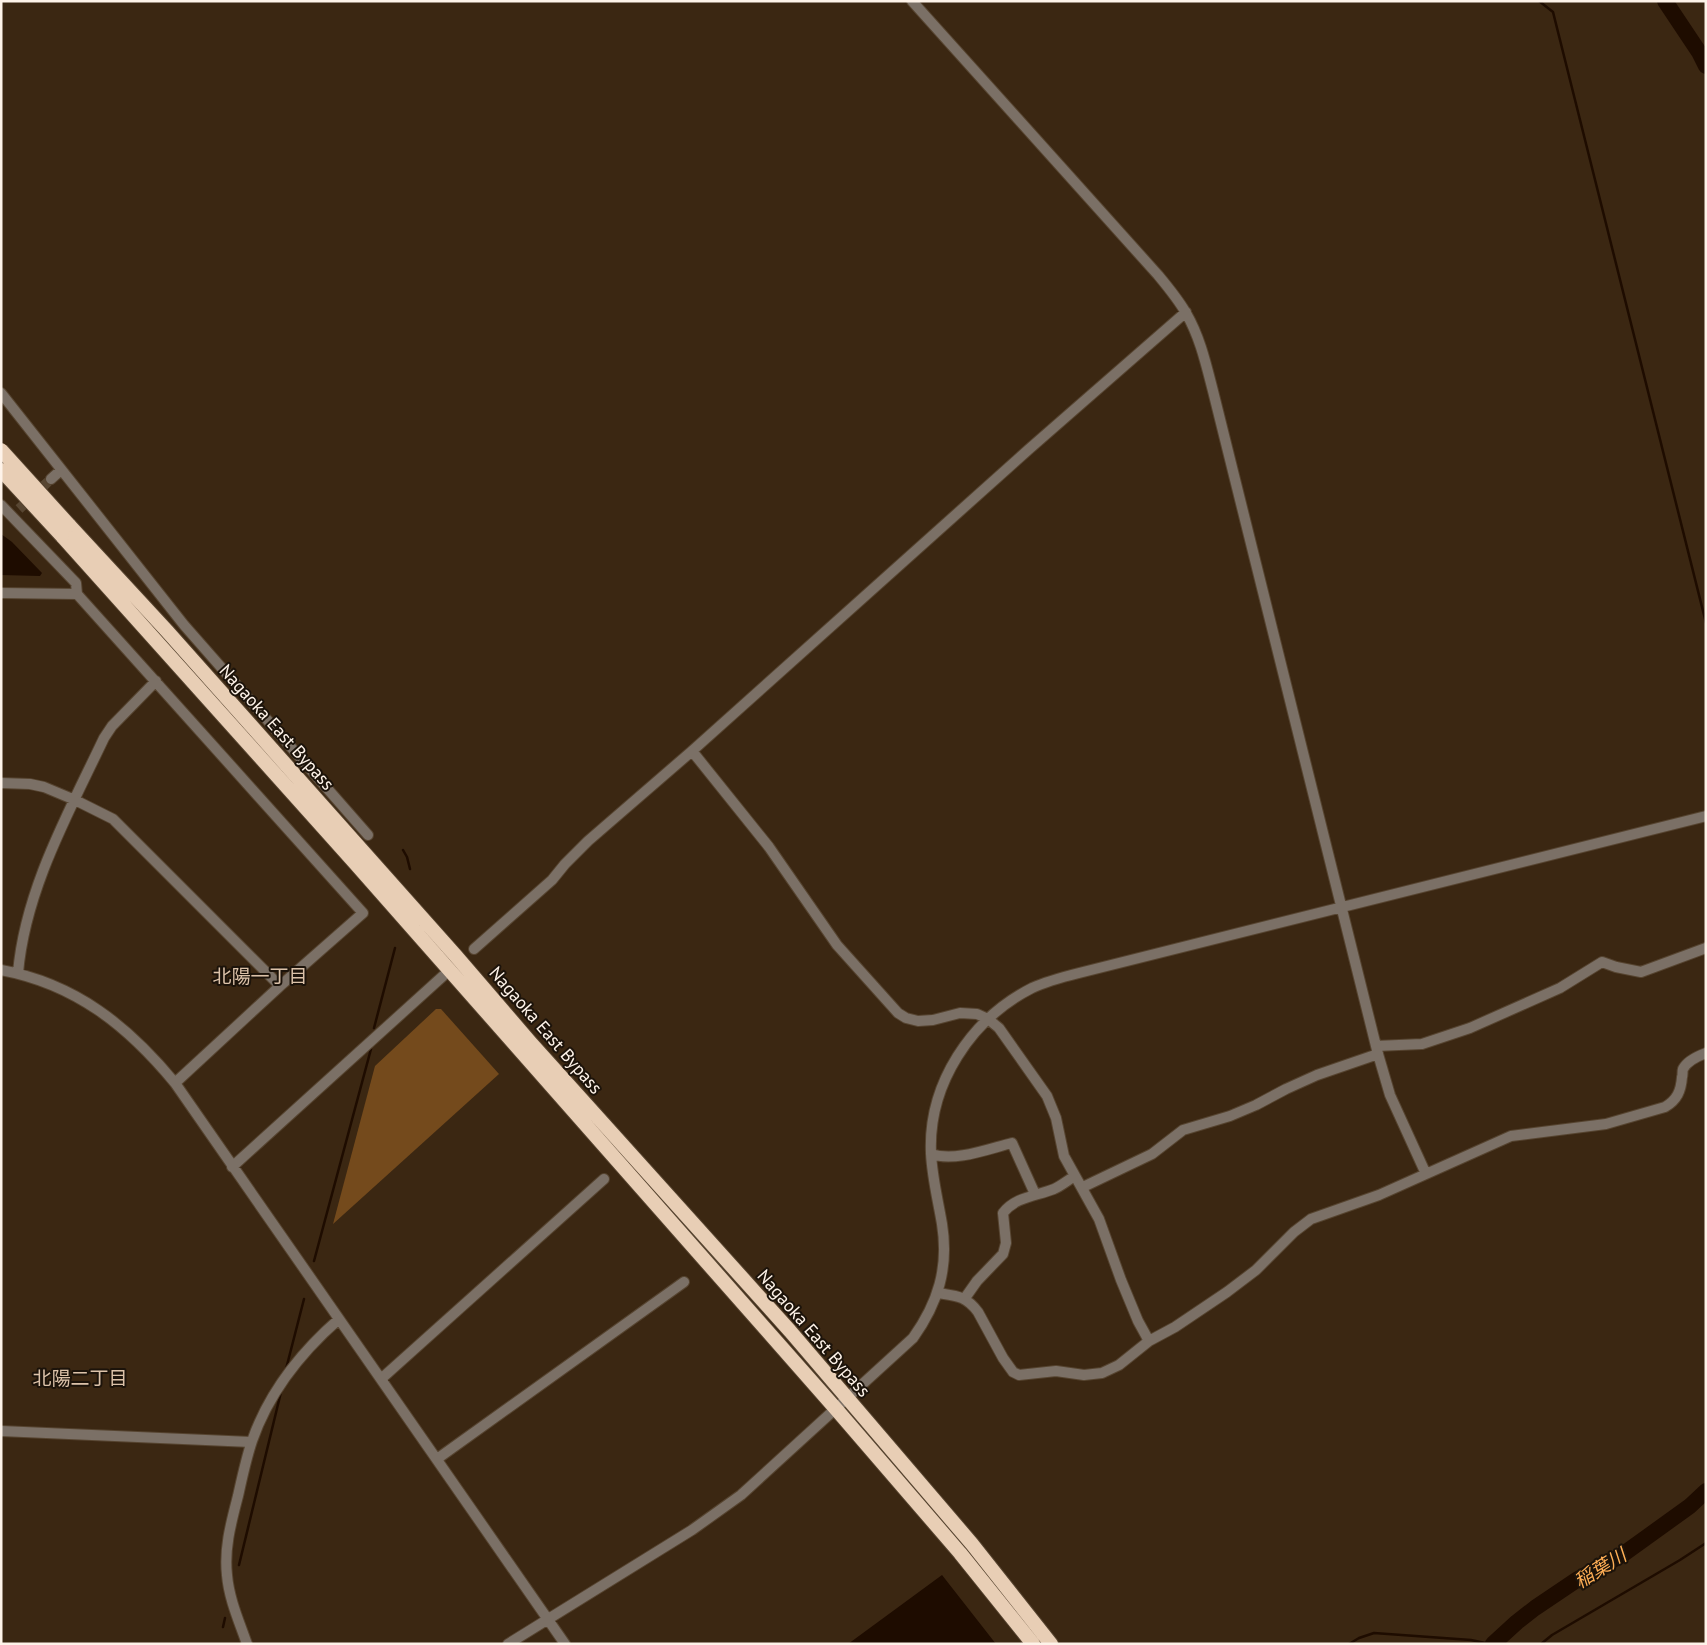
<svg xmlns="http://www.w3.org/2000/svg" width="1707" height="1645" font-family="'PT Sans','Noto Sans JP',sans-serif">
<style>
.green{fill:#744a1c}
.water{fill:#1e0c00}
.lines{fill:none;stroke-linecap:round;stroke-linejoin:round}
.stream{stroke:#1e0c00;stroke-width:2.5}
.river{stroke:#1e0c00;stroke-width:16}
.minor-tunnel{stroke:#584632;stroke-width:10;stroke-dasharray:10 5;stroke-linecap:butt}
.minor-casing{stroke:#564430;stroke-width:12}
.highway-casing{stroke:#564430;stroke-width:16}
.minor{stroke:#7b7066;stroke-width:10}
.highway{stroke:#e8ceb5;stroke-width:14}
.highway-bridge-casing{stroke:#564430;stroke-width:16;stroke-linecap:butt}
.highway-bridge{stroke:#e8ceb5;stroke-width:14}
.labels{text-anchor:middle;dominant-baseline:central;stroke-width:4;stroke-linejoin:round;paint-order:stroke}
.street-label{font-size:18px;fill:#fef3e9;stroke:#1c130a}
.neighbourhood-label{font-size:19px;fill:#dcc2a9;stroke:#1c130a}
.water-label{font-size:19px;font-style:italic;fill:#ffae55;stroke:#1c130a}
</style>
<rect width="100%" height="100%" fill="#3b2712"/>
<path class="green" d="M 436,1009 L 441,1009 L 499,1074 L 333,1224 L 375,1066 Z"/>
<path class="water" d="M 1,534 L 12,542 L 42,573 L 40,576 L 1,575 Z
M 942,1575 L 996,1644 L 848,1644 Z"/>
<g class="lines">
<path class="stream" d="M 1539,1 L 1553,12 L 1706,623
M 403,850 L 407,857 L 410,869
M 374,1028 L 395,948
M 314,1261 L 371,1049
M 286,1369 L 304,1299
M 239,1565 L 281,1392
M 223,1627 L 225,1618
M 1349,1644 L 1359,1638 L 1374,1633 L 1471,1640 L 1490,1644
M 1541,1644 L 1552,1635 L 1680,1560 L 1706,1543"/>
<path class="river" d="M 1665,1 L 1699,52 L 1706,66
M 1493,1644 L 1517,1622 L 1535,1608 L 1578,1579 L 1622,1555 L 1690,1506 L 1706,1491"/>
<path class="minor-tunnel" d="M 19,509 L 51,479"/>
<g class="minor-casing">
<path id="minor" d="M 912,1 L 1158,275 C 1168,287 1178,299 1186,313 C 1200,337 1206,364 1213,391 L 1378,1054 L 1390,1095 L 1426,1174
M 1,393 L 184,625 L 368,835
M 51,479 L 61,470
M 1,505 L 76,583 L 77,594 L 363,913 L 280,986 L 175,1083
M 1,593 L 77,594
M 692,751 L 769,847 L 837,945 L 898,1013 L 906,1018 L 918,1021 L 933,1020 L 960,1013 L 977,1014 L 988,1019 L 999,1028 L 1047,1096 L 1056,1118 L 1064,1156 L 1099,1219 L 1121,1280 L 1138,1321 L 1149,1341
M 1,783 L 30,784 L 44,787 L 75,800 L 113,819 L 280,986
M 474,949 L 552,880 L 565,864 L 588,841 L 692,751 L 1028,450 L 1186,312
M 1,970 C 76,984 128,1026 175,1083 L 565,1644
M 18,973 C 25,890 69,812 104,738 L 112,726 L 156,681
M 1376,1046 L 1422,1044 L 1470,1028 L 1560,988 L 1602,962 L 1616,967 L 1641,972 L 1706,948
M 931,1154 C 955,1162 988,1149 1012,1143 L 1035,1194
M 232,1167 L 443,976
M 1083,1187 L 1152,1154 L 1183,1130 L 1230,1116 L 1256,1105 L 1286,1089 L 1317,1075 L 1378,1054
M 938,1293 C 957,1296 966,1296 978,1312 L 1003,1358 L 1013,1372 L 1019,1375 L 1056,1371 L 1084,1375 L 1102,1373 L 1119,1365 L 1149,1341 L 1175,1327 L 1227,1292 L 1256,1270 L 1294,1232 L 1311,1219 L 1379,1195 L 1511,1136 L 1606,1124 L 1665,1107 C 1677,1100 1681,1091 1682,1077 C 1683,1075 1682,1072 1683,1069 C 1687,1061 1698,1056 1706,1053
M 965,1298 L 977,1281 L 1003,1254 L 1006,1243 L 1003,1213 C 1015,1197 1036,1196 1054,1189 C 1061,1186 1068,1180 1075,1176
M 381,1379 L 604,1179
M 1,1431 L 251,1442
M 437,1459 L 684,1282
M 247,1644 C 239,1621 229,1599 227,1575 C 224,1548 231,1523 238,1496 C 242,1478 246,1459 252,1441 C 269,1392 300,1353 339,1319
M 508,1644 L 692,1530 L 741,1495 L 913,1338 C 938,1303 949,1268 942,1224 C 938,1200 932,1177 931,1153 C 928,1084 971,1019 1032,988 C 1047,981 1063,977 1079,973 L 1706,816"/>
</g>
<g class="highway-casing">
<path id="highway" d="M 69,525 L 167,631 L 456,956 L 530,1042 L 790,1331 L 972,1544 L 1051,1644
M 62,536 L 355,863 L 836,1409 L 960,1553 L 1033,1644"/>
</g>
<use href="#minor" class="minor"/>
<use href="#highway" class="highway"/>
<g class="highway-bridge-casing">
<path id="highway-bridge" d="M 1,450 L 69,525
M 1,470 L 62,536"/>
</g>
<use href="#highway-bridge" class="highway-bridge"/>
</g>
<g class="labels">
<g class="street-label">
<text transform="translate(277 727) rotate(48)">Nagaoka East Bypass</text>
<text transform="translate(546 1030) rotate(49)">Nagaoka East Bypass</text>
<text transform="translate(814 1333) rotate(49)">Nagaoka East Bypass</text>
</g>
<g class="neighbourhood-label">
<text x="260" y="976">北陽一丁目</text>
<text x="80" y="1378">北陽二丁目</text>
</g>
<g class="water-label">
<text transform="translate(1600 1568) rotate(-32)">稲葉川</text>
</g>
</g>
<rect width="1707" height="1645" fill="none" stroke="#fef3e9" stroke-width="5"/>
</svg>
